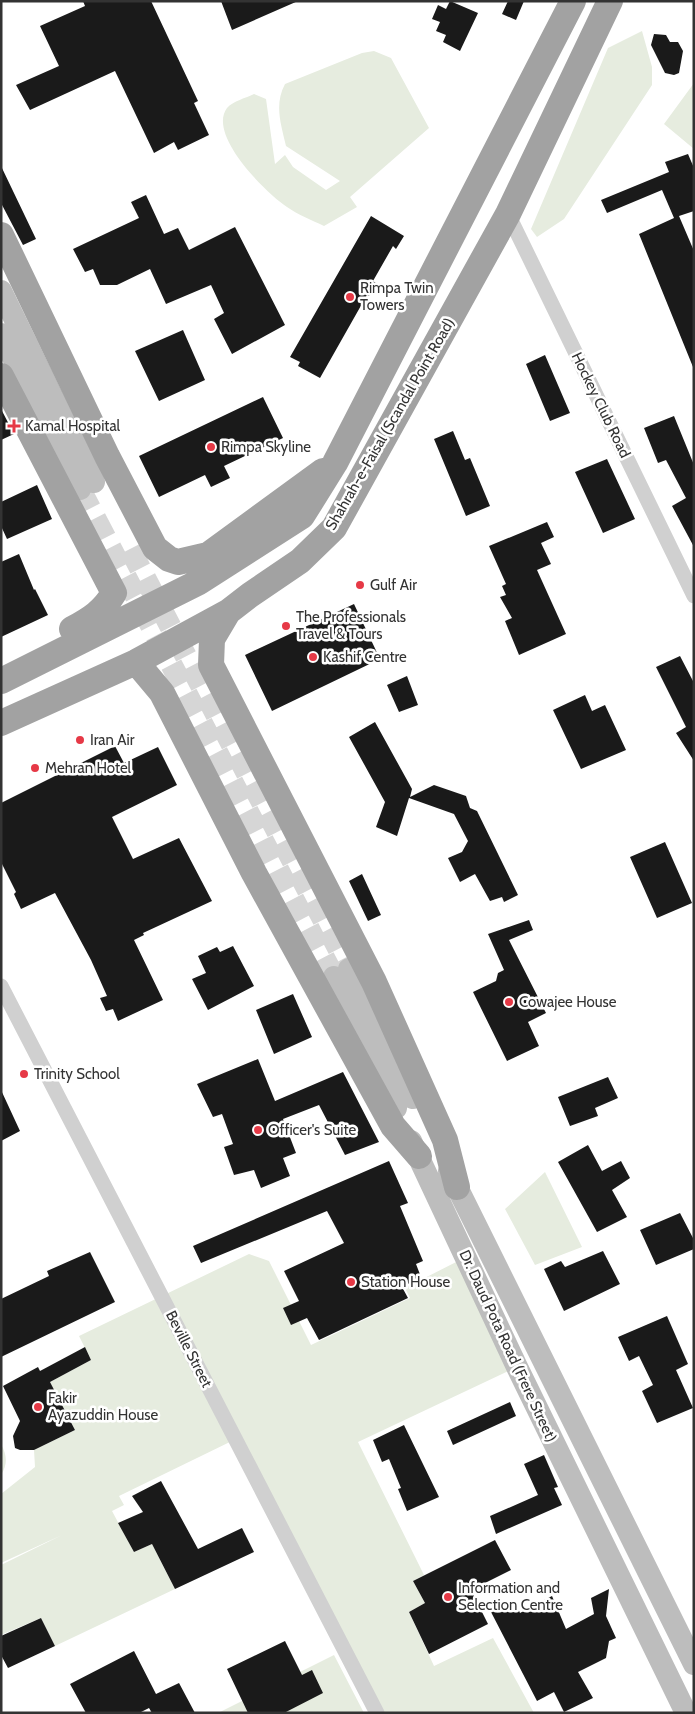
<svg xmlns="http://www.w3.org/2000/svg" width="695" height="1714" font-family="Cabin,sans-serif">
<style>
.green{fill:#e6ecdf}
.building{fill:#1a1a1a}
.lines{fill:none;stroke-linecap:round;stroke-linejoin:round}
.secondary-tunnel{stroke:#d6d6d6;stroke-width:22;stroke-dasharray:22 11;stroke-linecap:butt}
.minor{stroke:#d0d0d0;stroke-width:15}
.secondary{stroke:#bdbdbd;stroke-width:22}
.trunk{stroke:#a2a2a2;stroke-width:26}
.poi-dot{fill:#e63946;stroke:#fff;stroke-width:2}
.labels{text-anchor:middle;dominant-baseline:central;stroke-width:5;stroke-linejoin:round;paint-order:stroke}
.poi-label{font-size:15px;fill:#333;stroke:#fff;text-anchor:start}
.street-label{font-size:15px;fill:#333;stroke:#fff}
</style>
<rect width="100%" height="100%" fill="#fff"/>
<path class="green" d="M 642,31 L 652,67 L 652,85 L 564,219 L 537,237 L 531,229 L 608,48 Z
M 374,51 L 391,58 L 429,128 L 350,197 L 357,207 L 324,226 C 312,220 298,215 287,207 C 266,193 207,135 227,108 C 233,101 246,98 254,94 L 266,99 L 275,164 L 285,155 L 293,167 L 326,190 L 340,181 L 286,146 C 281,124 274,105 285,84 L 362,53 Z
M 694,83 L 694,149 L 664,124 Z
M 545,1172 L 582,1247 L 535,1265 L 505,1209 Z
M 249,1254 L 269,1261 L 311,1345 L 410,1298 L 405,1288 L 466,1257 L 517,1367 L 358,1442 L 424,1575 L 413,1581 L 425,1603 L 409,1612 L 434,1666 L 493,1638 L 534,1713 L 377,1713 L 236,1439 L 119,1496 L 124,1505 L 112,1511 L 134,1552 L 152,1544 L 175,1589 L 55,1646 L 41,1618 L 1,1635 L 1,1565 L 62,1535 L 1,1563 L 1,1494 L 35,1467 L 34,1450 L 75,1430 L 50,1382 L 91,1360 L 79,1336 Z
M 1,1444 C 7,1455 8,1464 1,1475 Z
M 334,1655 L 364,1713 L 218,1713 Z"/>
<path class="building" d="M 83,1 L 151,1 L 198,101 L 194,103 L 209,135 L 178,150 L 174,142 L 154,153 L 115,71 L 30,110 L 16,85 L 59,66 L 40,26 L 85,6 Z
M 221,1 L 298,1 L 232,30 Z
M 450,1 L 478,13 L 460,51 L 443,42 L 446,35 L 436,31 L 440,22 L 432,19 L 438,5 L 446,9 Z
M 508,1 L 524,1 L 516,20 L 502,14 Z
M 654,34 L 666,35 L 670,42 L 678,42 L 683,51 L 679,73 L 674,75 L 665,73 L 651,45 Z
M 688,154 L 694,168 L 694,211 L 679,216 L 694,251 L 693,367 L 639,234 L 674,218 L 662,190 L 607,213 L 601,200 L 669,172 L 665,162 Z
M 1,166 L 36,239 L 23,245 L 1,203 Z
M 146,195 L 164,234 L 178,228 L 189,250 L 235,227 L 285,325 L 232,354 L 214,319 L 224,313 L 211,285 L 166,304 L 150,269 L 117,285 L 100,285 L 93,269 L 85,272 L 73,249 L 139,218 L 131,202 Z
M 371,216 L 404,236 L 396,249 L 393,246 L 373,281 L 377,284 L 369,296 L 367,295 L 320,378 L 298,366 L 300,362 L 290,357 Z
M 183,330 L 205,380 L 159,401 L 135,351 Z
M 545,355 L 570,413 L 550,421 L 526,364 Z
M 263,397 L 283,438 L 224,466 L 230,478 L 211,487 L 205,475 L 159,497 L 139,456 Z
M 1,409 L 14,434 L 1,440 Z
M 674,416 L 694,465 L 694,547 L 672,506 L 686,498 L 666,460 L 658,463 L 644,428 Z
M 453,431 L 465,460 L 470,458 L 490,506 L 466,516 L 434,439 Z
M 607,459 L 635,519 L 603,533 L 575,472 Z
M 37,485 L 52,519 L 7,539 L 1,526 L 1,502 Z
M 547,522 L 554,537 L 541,543 L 551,564 L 537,570 L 566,634 L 519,655 L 505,621 L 512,618 L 500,597 L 506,595 L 502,586 L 506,584 L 489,546 Z
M 19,554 L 34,590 L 35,589 L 48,615 L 1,637 L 1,562 Z
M 354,604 L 380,659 L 272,711 L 245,655 Z
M 680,656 L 694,683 L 694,761 L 676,733 L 686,727 L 656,667 Z
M 407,676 L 418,705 L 399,712 L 387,685 Z
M 585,695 L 592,711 L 605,705 L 626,750 L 581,769 L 553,710 Z
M 375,722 L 412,789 L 410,797 L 434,785 L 466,796 L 470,808 L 477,811 L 518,895 L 504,902 L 502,897 L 490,901 L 475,874 L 460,882 L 448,858 L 462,852 L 468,841 L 454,814 L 409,798 L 397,836 L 376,827 L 385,802 L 349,737 Z
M 115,746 L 124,763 L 158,747 L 177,785 L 112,817 L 133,859 L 179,838 L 212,901 L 143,933 L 144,935 L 134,940 L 163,1000 L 118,1021 L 113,1009 L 106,1011 L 100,998 L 107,996 L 91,960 L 55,893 L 21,909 L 14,894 L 16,892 L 1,862 L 1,803 Z
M 665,842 L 692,903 L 657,918 L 630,857 Z
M 362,874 L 381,915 L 368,921 L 349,881 Z
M 529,920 L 533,930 L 509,940 L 546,1013 L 528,1022 L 539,1046 L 507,1061 L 473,992 L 496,981 L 498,973 L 504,970 L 488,934 Z
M 233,946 L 254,986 L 208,1010 L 192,979 L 206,973 L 198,956 L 217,947 L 220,952 Z
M 293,994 L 312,1037 L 274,1054 L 256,1010 Z
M 258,1059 L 275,1101 L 343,1072 L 379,1142 L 345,1155 L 319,1105 L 283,1119 L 296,1153 L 283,1158 L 290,1176 L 261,1188 L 254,1170 L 234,1175 L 224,1147 L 233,1144 L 222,1114 L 213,1117 L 197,1084 Z
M 608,1077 L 618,1098 L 595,1108 L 598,1116 L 570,1126 L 558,1097 Z
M 1,1090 L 20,1131 L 1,1141 Z
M 588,1145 L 602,1171 L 621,1161 L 630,1178 L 612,1190 L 627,1217 L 597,1232 L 558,1162 Z
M 389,1161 L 408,1203 L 400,1206 L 423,1261 L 416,1264 L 421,1277 L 402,1287 L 408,1298 L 319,1340 L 307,1318 L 291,1325 L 283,1308 L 299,1301 L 284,1271 L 344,1243 L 327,1211 L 201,1263 L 193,1246 Z
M 680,1213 L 694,1240 L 694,1249 L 656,1265 L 640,1230 Z
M 603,1251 L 620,1284 L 564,1311 L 544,1269 L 561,1261 L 565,1267 Z
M 90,1252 L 115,1302 L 1,1357 L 1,1299 L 49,1276 L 47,1271 Z
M 667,1316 L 688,1364 L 676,1370 L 693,1408 L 657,1423 L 642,1391 L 653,1385 L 639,1356 L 629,1361 L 618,1337 Z
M 85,1347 L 91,1360 L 50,1382 L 75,1430 L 34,1450 L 20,1450 L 15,1448 L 13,1436 L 20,1421 L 3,1386 L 38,1367 L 40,1371 Z
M 510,1402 L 516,1416 L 453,1445 L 447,1431 Z
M 404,1425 L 439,1497 L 407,1511 L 398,1489 L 401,1488 L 389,1459 L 382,1462 L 373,1440 Z
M 544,1455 L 558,1487 L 554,1488 L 562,1505 L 496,1534 L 490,1516 L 538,1495 L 524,1464 Z
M 161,1481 L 198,1549 L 242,1528 L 254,1552 L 175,1589 L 152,1544 L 134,1552 L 118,1523 L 143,1512 L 132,1496 Z
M 495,1540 L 511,1570 L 471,1590 L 488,1624 L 429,1654 L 409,1612 L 425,1603 L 413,1581 Z
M 609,1589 L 606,1616 L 616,1638 L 609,1641 L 606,1658 L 578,1672 L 593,1698 L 564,1712 L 554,1692 L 537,1701 L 491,1612 L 515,1602 L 520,1613 L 552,1596 L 566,1629 L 594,1614 L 591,1598 Z
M 41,1618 L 55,1646 L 8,1668 L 1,1655 L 1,1636 Z
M 285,1641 L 302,1675 L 312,1670 L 323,1693 L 284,1713 L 248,1713 L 227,1669 Z
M 134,1651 L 156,1694 L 179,1683 L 195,1713 L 152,1713 L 149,1708 L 139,1713 L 86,1713 L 70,1684 Z"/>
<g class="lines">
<path class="secondary-tunnel" d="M 80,489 L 334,977
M 130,549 L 349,969"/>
<path class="minor" d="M 508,214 L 694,596
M 1,986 L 377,1713"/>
<path class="secondary" d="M 1,291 L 94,482
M 1,334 L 80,489
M 349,969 L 413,1098
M 334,977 L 396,1108
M 411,1141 L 517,1367 L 686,1713
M 449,1171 L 694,1664"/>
<path class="trunk" d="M 1,235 L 107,456 L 155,548 L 169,559 L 178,562 L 208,555 L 323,471
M 1,376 L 114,593 C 103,611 91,619 72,629
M 228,612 L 212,639 L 211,665 L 374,982 L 445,1140 L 457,1187
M 136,662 L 162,693 L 254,873 L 393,1126 L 419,1156
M 1,681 L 199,582 L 302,516 L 335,463 L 573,1
M 1,723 L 136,662 L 228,612 L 250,595 L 300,561 L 334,528 L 508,214 L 610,1"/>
</g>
<g class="poi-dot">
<circle cx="350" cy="297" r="5"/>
<path d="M11.5 418.5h5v5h5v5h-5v5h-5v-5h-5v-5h5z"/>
<circle cx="211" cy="447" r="5"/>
<circle cx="360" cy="585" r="5"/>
<circle cx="286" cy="626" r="5"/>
<circle cx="313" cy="657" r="5"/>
<circle cx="80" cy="740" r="5"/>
<circle cx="35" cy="768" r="5"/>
<circle cx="509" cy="1002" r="5"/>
<circle cx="24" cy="1074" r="5"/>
<circle cx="258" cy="1130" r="5"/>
<circle cx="351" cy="1282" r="5"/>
<circle cx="38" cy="1407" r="5"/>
<circle cx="448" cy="1597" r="5"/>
</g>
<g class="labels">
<g class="poi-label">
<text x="360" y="288">Rimpa Twin<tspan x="360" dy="17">Towers</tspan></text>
<text x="25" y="426">Kamal Hospital</text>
<text x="221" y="447">Rimpa Skyline</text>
<text x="370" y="585">Gulf Air</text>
<text x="296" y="617">The Professionals<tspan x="296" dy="17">Travel &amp; Tours</tspan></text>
<text x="323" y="657">Kashif Centre</text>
<text x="90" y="740">Iran Air</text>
<text x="45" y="768">Mehran Hotel</text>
<text x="519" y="1002">Cowajee House</text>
<text x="34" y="1074">Trinity School</text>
<text x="268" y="1130">Officer's Suite</text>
<text x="361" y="1282">Station House</text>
<text x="48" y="1398">Fakir<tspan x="48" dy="17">Ayazuddin House</tspan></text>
<text x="458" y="1588">Information and<tspan x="458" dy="17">Selection Centre</tspan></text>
</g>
<g class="street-label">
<text transform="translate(601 405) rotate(64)">Hockey Club Road</text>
<text transform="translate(390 424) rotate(-60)">Shahrah-e-Faisal (Scandal Point Road)</text>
<text transform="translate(508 1346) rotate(65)">Dr. Daud Pota Road (Frere Street)</text>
<text transform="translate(189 1349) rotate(63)">Beville Street</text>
</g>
</g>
<rect width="695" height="1714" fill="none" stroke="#333333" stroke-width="5"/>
</svg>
